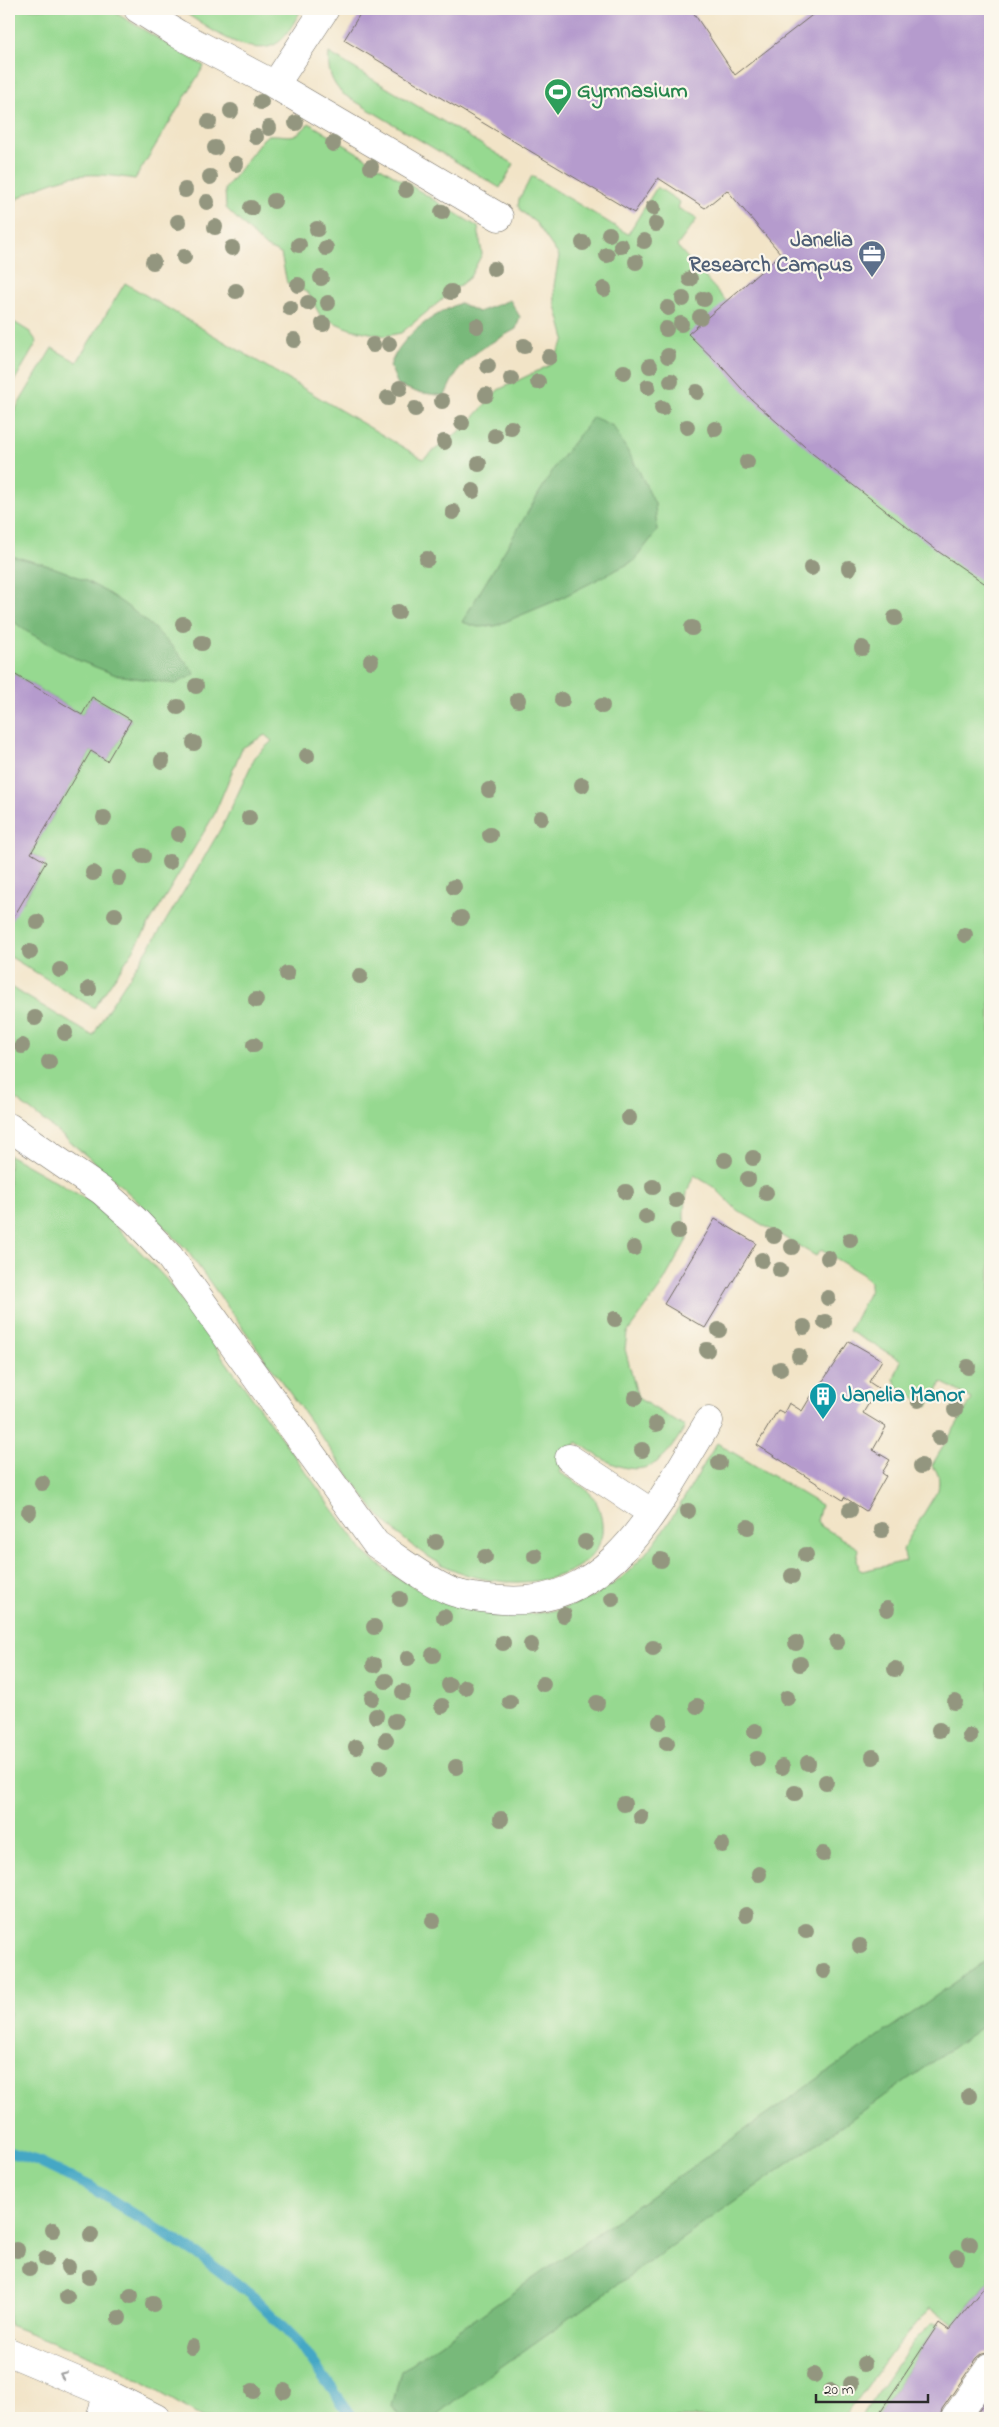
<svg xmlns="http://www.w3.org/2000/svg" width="999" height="2427" font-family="'Indie Flower',sans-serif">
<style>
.green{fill:#96d990;stroke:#60825e}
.forest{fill:#78b97a;stroke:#527252}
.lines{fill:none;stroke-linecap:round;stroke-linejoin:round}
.stream{stroke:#45a7c5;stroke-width:11}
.building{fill:#b59bcd}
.minor-casing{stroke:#716c62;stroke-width:29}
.major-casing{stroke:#716c62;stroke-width:29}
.minor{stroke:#fff;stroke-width:28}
.major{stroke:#fff;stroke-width:28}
.tree{fill:#93967f}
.oneway{stroke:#a0a0a0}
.labels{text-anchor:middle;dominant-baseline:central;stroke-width:4.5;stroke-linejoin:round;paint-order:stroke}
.leisure-label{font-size:22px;font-weight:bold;fill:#27864d;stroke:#fbf7ec;text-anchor:start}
.service-label{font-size:22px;font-weight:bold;fill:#4e5e75;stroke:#fbf7ec;text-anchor:end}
.culture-label{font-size:22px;font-weight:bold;fill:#0d838f;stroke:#fbf7ec;text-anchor:start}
</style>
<rect width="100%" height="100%" fill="#fbf7ec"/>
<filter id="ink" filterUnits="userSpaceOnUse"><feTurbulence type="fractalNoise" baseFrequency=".02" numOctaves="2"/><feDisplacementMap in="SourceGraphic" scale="10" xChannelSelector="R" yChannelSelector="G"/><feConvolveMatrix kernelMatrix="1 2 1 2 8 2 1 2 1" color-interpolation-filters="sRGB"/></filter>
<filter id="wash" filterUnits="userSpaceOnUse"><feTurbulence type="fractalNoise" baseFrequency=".0096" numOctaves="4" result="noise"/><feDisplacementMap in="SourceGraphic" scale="20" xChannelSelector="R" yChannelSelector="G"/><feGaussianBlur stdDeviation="1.12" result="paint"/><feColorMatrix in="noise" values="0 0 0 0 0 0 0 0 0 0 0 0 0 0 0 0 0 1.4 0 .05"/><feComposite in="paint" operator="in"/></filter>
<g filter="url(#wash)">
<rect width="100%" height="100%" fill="#f2e4c7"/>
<path class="green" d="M 9,9 L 109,9 L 204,66 L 135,179 C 115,176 96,173 76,176 C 61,178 12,194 9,210 Z
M 179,9 L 302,9 C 294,21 287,39 274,45 C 246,58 202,23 179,9 Z
M 329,53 L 514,164 L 500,188 L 343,94 C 331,82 327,70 329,53 Z
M 309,123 L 478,227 L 482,254 L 470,277 L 401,333 L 385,336 L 350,329 L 321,317 L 308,293 L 287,283 L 281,254 L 266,247 L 226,208 L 225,189 L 263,139 L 268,135 C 290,134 293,142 309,123 Z
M 950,166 L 990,204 L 990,2280 L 964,2311 L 968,2332 L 930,2308 L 896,2347 L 844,2418 L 204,2418 L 108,2363 L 9,2325 L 9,1155 L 95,1204 L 166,1279 L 364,1552 C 436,1617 552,1643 629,1571 C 666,1536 690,1486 717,1443 L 821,1505 L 817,1521 L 821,1526 L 859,1549 L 857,1559 L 859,1569 L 862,1571 L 906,1561 L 903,1550 L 906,1543 L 938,1490 C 940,1480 939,1473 932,1465 L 972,1399 L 942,1382 L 928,1406 L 897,1386 L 894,1379 L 901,1360 L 849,1331 L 870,1290 L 870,1282 L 862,1274 L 821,1250 L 816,1256 L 737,1210 L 715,1188 L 694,1175 C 688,1186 683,1205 684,1218 C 684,1225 688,1230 688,1238 L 660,1288 L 627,1333 L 625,1349 L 638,1398 L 685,1427 C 665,1460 648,1481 607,1461 C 596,1456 587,1448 577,1442 L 559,1472 C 584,1487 599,1493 602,1524 C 606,1565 555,1581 523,1582 C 503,1583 477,1579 459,1572 C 425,1559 399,1537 374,1510 L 186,1249 C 131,1192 72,1141 9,1094 L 9,986 L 93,1036 L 105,1014 L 159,932 L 201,863 L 225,821 L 255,757 L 272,741 L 265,735 L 242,748 L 214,815 L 133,951 L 94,1008 L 9,956 L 9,894 L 23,902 L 46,862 L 31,853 L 91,751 L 107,761 L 131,720 L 92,697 L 82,715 L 9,671 L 9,420 L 52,348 L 77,362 L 125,283 L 423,459 L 466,426 L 498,390 L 550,365 L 565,339 L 555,302 L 554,286 L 559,256 L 536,223 L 521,211 L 518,206 L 519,199 L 532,176 L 628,234 L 657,187 L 680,202 L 678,208 L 697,219 L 677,246 L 727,302 Z
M 9,319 L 30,332 L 37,342 L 9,390 Z
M 932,2323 L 939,2323 L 876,2418 L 860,2418 L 914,2341 Z"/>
<path class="forest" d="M 510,300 L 520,317 L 516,329 C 482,348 460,357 445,396 L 416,392 L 398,385 L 390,366 C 401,335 431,316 460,303 L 478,312 Z
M 593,417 L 613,426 L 639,471 L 655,504 L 657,531 L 634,561 L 555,601 L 495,626 L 478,627 L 462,622 L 556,465 Z
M 9,556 C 19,557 29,561 39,563 C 102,580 156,622 195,674 L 175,684 L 116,675 L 80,661 L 26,631 L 9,618 Z
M 990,1958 L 990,2021 L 478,2383 L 435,2417 L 400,2418 L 392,2406 L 401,2371 Z"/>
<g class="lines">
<path class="stream" d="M 9,2152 L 37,2161 L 89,2186 L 200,2256 L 250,2294 L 299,2343 L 353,2418"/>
</g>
<g id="blocks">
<path class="building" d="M 363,9 L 691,9 L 735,75 L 820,9 L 990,9 L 990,587 L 939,552 L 813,454 L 751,399 L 723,368 L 688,334 L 781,254 L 727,190 L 705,208 L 658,178 L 634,213 L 344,40 Z
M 9,671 L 82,715 L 92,697 L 131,720 L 107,761 L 91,751 L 31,853 L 46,862 L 9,925 Z
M 715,1219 L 756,1243 L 705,1328 L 664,1304 Z
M 849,1341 L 882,1360 L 869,1382 L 878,1388 L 863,1413 L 886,1427 L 873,1450 L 890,1460 L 882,1473 L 886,1476 L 866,1511 L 844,1497 L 843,1500 L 757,1445 L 778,1410 L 784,1413 L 789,1403 L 802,1411 L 819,1383 L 821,1384 Z
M 990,2280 L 990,2352 L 983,2353 L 977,2358 L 942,2409 L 940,2418 L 876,2418 L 939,2323 L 949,2330 Z
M 990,2394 L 990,2418 L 974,2418 Z"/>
</g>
</g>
<g filter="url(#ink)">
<use href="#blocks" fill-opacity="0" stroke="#716c62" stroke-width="1"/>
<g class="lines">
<g class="minor-casing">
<path id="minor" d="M 138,9 L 178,34 L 275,85 L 499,217
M 275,85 L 325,9
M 9,1127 L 102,1191 L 135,1220 L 169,1256 L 376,1544 C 400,1560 423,1579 450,1591 C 465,1597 485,1599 502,1600 C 613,1609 659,1501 709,1421
M 569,1458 L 652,1513
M 955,2418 L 990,2367"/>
</g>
<g class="major-casing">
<path id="major" d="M 9,2352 L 108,2394 L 156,2418
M 100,2418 L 108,2394"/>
</g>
<use href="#minor" class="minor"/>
<use href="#major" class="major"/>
</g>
<g class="tree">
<circle cx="261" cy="102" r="8"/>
<circle cx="231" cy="111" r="8"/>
<circle cx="209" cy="122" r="8"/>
<circle cx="296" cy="123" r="8"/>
<circle cx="269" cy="128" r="8"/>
<circle cx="256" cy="137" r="8"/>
<circle cx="333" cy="144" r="8"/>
<circle cx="215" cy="148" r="8"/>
<circle cx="236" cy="164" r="8"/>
<circle cx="371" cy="167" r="8"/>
<circle cx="210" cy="177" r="8"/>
<circle cx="185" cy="190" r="8"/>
<circle cx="406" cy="190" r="8"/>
<circle cx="274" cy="201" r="8"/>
<circle cx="207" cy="202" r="8"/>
<circle cx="251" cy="208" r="8"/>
<circle cx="653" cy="208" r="8"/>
<circle cx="442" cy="212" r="8"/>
<circle cx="178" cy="222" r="8"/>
<circle cx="656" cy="224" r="8"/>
<circle cx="215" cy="227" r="8"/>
<circle cx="317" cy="229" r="8"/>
<circle cx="609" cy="234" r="8"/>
<circle cx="644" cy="241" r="8"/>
<circle cx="583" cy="243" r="8"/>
<circle cx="299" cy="245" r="8"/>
<circle cx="621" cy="246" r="8"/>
<circle cx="232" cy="248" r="8"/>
<circle cx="326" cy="248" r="8"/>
<circle cx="607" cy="255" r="8"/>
<circle cx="184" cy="257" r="8"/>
<circle cx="153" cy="262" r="8"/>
<circle cx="636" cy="262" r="8"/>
<circle cx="494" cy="269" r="8"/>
<circle cx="321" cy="278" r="8"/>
<circle cx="690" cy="279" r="8"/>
<circle cx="298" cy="285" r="8"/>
<circle cx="604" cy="289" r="8"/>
<circle cx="236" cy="291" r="8"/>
<circle cx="451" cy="292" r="8"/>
<circle cx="683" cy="299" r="8"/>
<circle cx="704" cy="299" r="8"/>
<circle cx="308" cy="303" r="8"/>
<circle cx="328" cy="303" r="8"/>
<circle cx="290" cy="308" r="8"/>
<circle cx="668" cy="308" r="8"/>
<circle cx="700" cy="317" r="8"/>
<circle cx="323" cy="324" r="8"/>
<circle cx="681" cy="324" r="8"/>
<circle cx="477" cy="326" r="8"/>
<circle cx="666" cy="329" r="8"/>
<circle cx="294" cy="340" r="8"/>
<circle cx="389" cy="344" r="8"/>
<circle cx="373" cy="345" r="8"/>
<circle cx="524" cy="346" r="8"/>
<circle cx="668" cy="356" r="8"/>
<circle cx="549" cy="357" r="8"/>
<circle cx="488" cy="366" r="8"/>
<circle cx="650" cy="366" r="8"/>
<circle cx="624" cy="372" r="8"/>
<circle cx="511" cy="379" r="8"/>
<circle cx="671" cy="381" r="8"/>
<circle cx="538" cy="382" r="8"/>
<circle cx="648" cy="387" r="8"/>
<circle cx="400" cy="388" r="8"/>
<circle cx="697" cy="392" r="8"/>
<circle cx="486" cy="395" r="8"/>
<circle cx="388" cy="398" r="8"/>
<circle cx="442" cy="401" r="8"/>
<circle cx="662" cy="408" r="8"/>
<circle cx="415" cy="409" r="8"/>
<circle cx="462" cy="423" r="8"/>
<circle cx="687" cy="427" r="8"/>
<circle cx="511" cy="428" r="8"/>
<circle cx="715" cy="429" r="8"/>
<circle cx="495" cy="436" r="8"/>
<circle cx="444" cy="442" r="8"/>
<circle cx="747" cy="462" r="8"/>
<circle cx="479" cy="464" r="8"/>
<circle cx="473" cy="491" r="8"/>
<circle cx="453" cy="512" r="8"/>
<circle cx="427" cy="559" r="8"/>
<circle cx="811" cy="568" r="8"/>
<circle cx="849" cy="568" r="8"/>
<circle cx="398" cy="612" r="8"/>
<circle cx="895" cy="618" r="8"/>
<circle cx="183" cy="624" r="8"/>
<circle cx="692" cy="628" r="8"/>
<circle cx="202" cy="643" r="8"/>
<circle cx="862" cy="648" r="8"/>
<circle cx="371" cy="661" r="8"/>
<circle cx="196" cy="686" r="8"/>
<circle cx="518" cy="700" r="8"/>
<circle cx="562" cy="700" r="8"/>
<circle cx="602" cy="706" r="8"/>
<circle cx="178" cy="707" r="8"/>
<circle cx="194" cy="743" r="8"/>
<circle cx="307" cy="756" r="8"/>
<circle cx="162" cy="761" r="8"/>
<circle cx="582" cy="785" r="8"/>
<circle cx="489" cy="790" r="8"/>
<circle cx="104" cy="818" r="8"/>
<circle cx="249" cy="818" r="8"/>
<circle cx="541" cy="818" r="8"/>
<circle cx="178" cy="834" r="8"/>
<circle cx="490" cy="835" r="8"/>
<circle cx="143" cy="856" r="8"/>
<circle cx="169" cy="862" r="8"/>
<circle cx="93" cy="873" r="8"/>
<circle cx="119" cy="878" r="8"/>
<circle cx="454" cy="887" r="8"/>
<circle cx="115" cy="915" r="8"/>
<circle cx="461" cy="918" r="8"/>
<circle cx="37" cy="922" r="8"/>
<circle cx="965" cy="935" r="8"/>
<circle cx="30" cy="952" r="8"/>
<circle cx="60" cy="970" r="8"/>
<circle cx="287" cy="974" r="8"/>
<circle cx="360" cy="976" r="8"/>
<circle cx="89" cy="989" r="8"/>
<circle cx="256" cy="1000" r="8"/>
<circle cx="35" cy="1018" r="8"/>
<circle cx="65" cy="1033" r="8"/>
<circle cx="254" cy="1045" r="8"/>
<circle cx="22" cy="1046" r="8"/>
<circle cx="49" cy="1062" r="8"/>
<circle cx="629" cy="1118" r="8"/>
<circle cx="753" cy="1158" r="8"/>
<circle cx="725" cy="1160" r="8"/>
<circle cx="748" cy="1179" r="8"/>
<circle cx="653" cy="1187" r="8"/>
<circle cx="626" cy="1192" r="8"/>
<circle cx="766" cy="1193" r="8"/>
<circle cx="676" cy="1200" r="8"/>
<circle cx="646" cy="1217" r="8"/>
<circle cx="678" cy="1231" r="8"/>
<circle cx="774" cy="1236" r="8"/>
<circle cx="850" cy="1240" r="8"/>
<circle cx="792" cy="1247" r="8"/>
<circle cx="634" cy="1248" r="8"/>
<circle cx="828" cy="1258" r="8"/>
<circle cx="762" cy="1260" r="8"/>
<circle cx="780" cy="1270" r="8"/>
<circle cx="828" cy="1298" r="8"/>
<circle cx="615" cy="1319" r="8"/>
<circle cx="825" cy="1322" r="8"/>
<circle cx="804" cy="1327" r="8"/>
<circle cx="719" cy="1330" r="8"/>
<circle cx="707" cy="1350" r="8"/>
<circle cx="799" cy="1356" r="8"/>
<circle cx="968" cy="1367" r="8"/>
<circle cx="780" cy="1369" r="8"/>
<circle cx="635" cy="1398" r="8"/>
<circle cx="918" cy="1400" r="8"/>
<circle cx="955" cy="1410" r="8"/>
<circle cx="656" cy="1424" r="8"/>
<circle cx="939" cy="1438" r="8"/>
<circle cx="642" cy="1450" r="8"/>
<circle cx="719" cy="1463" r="8"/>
<circle cx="921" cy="1466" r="8"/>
<circle cx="42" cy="1483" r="8"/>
<circle cx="850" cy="1510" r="8"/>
<circle cx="688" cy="1511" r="8"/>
<circle cx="29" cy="1512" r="8"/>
<circle cx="748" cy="1527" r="8"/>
<circle cx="882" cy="1530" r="8"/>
<circle cx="436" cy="1542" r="8"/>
<circle cx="585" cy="1542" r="8"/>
<circle cx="806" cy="1555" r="8"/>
<circle cx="535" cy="1556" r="8"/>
<circle cx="485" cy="1557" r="8"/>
<circle cx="661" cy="1560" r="8"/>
<circle cx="792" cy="1576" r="8"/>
<circle cx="400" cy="1599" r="8"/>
<circle cx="612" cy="1599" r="8"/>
<circle cx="887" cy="1609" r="8"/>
<circle cx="564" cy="1615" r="8"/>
<circle cx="444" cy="1617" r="8"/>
<circle cx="374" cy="1627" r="8"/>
<circle cx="837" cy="1642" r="8"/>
<circle cx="503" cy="1643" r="8"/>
<circle cx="796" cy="1643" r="8"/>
<circle cx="531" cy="1645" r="8"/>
<circle cx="653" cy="1648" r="8"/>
<circle cx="433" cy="1655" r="8"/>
<circle cx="408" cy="1658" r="8"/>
<circle cx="800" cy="1664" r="8"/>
<circle cx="374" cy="1665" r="8"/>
<circle cx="895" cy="1669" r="8"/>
<circle cx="386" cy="1681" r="8"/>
<circle cx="543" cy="1684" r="8"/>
<circle cx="449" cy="1685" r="8"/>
<circle cx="465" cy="1687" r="8"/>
<circle cx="403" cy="1692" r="8"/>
<circle cx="372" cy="1698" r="8"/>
<circle cx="787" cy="1698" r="8"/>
<circle cx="510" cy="1702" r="8"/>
<circle cx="955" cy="1702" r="8"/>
<circle cx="597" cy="1703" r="8"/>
<circle cx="442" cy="1706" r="8"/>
<circle cx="697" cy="1706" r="8"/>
<circle cx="376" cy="1716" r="8"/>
<circle cx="395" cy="1721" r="8"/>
<circle cx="660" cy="1722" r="8"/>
<circle cx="939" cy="1730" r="8"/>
<circle cx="755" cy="1731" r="8"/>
<circle cx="970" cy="1736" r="8"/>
<circle cx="386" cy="1740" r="8"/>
<circle cx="667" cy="1743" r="8"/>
<circle cx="356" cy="1747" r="8"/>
<circle cx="873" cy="1757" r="8"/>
<circle cx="757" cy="1759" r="8"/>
<circle cx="808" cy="1763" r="8"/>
<circle cx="380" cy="1767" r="8"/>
<circle cx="456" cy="1767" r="8"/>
<circle cx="782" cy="1767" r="8"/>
<circle cx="826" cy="1782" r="8"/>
<circle cx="795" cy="1793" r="8"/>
<circle cx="624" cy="1804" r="8"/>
<circle cx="641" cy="1817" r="8"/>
<circle cx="501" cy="1819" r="8"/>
<circle cx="722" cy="1845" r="8"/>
<circle cx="823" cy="1854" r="8"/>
<circle cx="759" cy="1874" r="8"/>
<circle cx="746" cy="1915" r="8"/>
<circle cx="433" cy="1921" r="8"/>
<circle cx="806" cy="1931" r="8"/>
<circle cx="860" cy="1946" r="8"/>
<circle cx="824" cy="1971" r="8"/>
<circle cx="969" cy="2096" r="8"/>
<circle cx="53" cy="2230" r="8"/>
<circle cx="91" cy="2235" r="8"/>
<circle cx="970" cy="2244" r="8"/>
<circle cx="17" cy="2250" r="8"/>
<circle cx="957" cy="2257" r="8"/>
<circle cx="46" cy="2259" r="8"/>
<circle cx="68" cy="2267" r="8"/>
<circle cx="29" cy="2269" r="8"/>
<circle cx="89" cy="2277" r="8"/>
<circle cx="131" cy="2296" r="8"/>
<circle cx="67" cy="2297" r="8"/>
<circle cx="153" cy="2304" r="8"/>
<circle cx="119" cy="2318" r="8"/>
<circle cx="192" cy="2347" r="8"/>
<circle cx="864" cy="2364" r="8"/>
<circle cx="814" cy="2375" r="8"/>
<circle cx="851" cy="2384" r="8"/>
<circle cx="253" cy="2391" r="8"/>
<circle cx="284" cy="2391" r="8"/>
<circle cx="831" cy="2391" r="8"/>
</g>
<defs><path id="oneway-chevron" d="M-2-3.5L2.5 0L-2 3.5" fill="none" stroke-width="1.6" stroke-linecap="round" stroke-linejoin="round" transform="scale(1.25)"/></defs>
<use class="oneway" href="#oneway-chevron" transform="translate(63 2375) rotate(-157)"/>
</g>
<defs>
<g id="stadium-pin" transform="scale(1.4375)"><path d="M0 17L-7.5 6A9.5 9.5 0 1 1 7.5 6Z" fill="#2e9e5b" stroke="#fbf7ec"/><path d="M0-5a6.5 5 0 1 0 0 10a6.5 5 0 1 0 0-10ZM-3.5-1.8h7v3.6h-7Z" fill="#fff"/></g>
<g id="office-pin" transform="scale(1.4375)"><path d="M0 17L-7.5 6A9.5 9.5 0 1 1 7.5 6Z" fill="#5c6f8a" stroke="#fbf7ec"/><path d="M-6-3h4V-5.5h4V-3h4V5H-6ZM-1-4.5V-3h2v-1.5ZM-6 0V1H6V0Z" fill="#fff"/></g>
<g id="building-pin" transform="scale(1.4375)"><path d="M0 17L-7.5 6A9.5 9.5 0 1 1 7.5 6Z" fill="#0f9aa8" stroke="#fbf7ec"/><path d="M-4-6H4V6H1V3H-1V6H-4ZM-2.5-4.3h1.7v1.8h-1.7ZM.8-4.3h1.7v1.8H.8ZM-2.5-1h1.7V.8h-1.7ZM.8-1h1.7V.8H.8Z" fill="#fff"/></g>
</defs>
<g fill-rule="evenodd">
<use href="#stadium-pin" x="558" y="92"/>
<use href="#office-pin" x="872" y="254"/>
<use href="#building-pin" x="823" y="1396"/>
</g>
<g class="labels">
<g class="leisure-label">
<text x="577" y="92">Gymnasium</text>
</g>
<g class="service-label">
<text x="853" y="241">Janelia<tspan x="853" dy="25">Research Campus</tspan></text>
</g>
<g class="culture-label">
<text x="842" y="1396">Janelia Manor</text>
</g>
</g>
<rect width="999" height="2427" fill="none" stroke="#fbf7ec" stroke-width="30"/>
<path d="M816 2394v8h112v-8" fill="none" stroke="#2b2b2b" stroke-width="2.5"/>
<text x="824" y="2394" font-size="15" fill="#2b2b2b" stroke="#fbf7ec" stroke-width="4" paint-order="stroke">20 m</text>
</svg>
